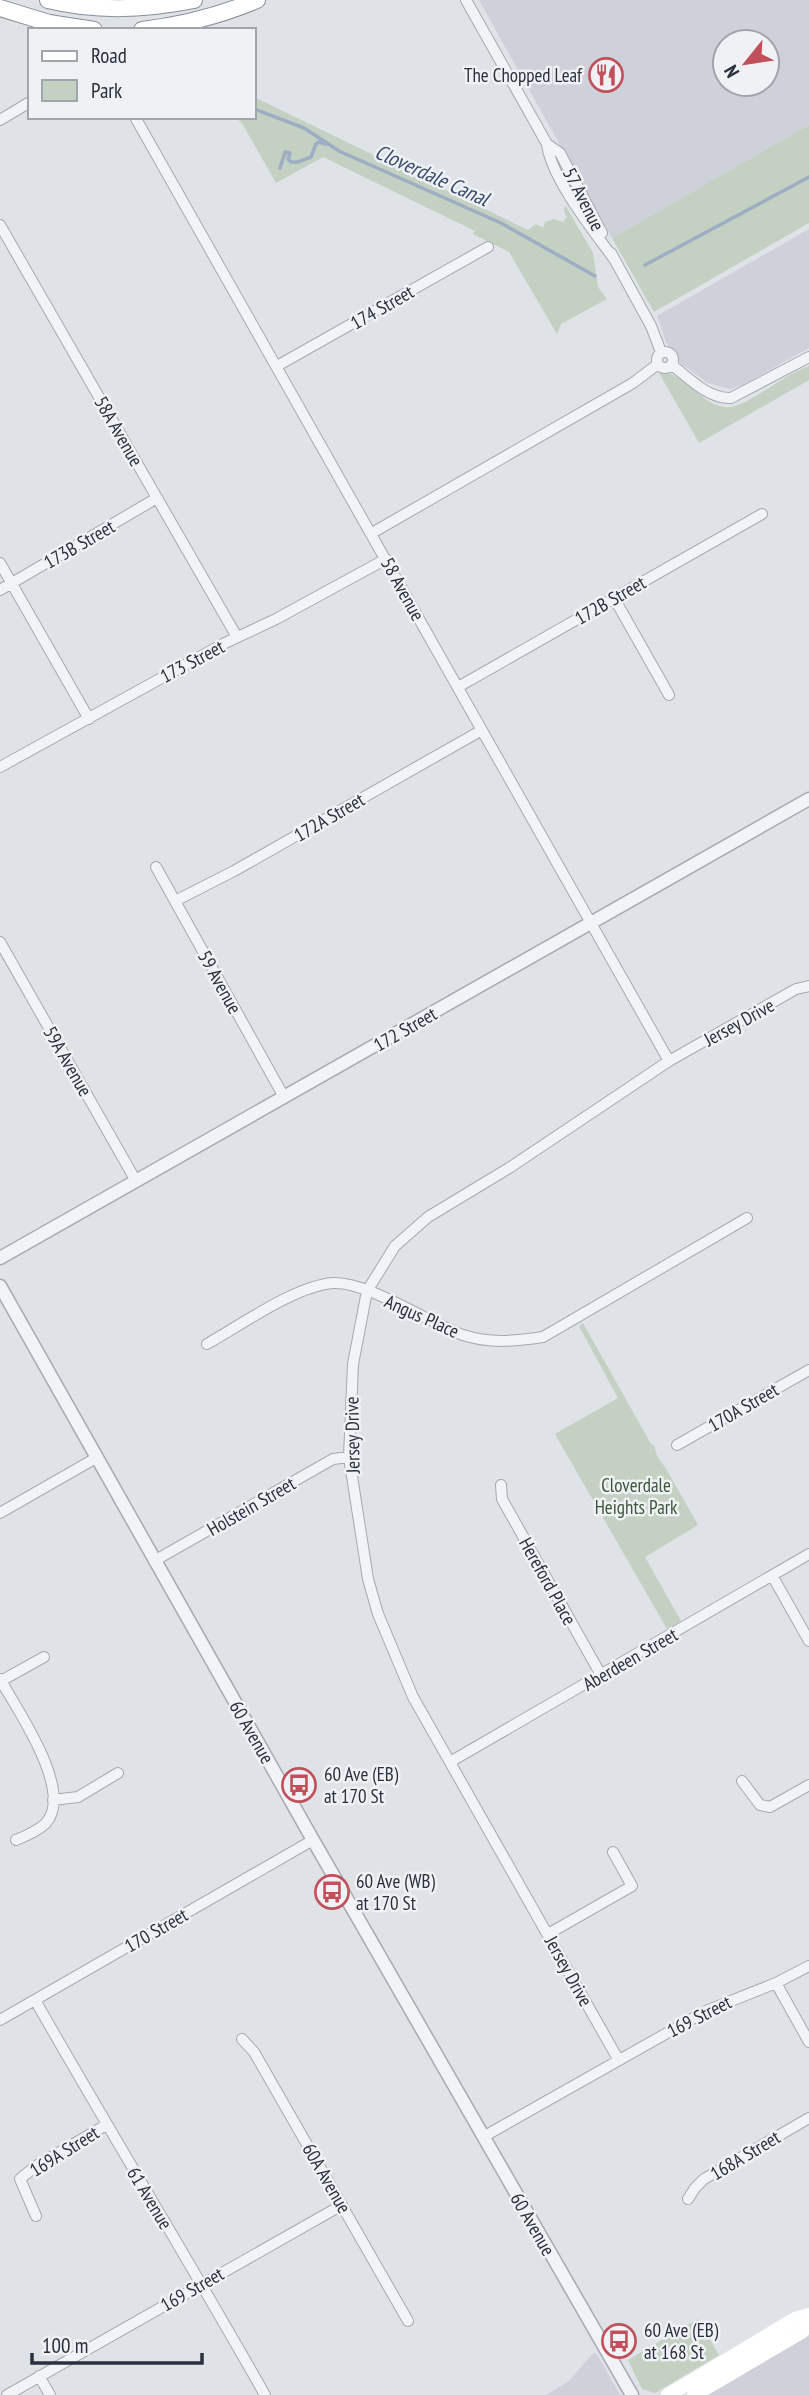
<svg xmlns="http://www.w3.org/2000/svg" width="809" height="2395" font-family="'PT Sans Narrow',sans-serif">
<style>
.built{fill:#ced1d9;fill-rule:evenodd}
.green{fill:#c4d0c1}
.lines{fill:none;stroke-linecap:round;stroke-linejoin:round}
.stream{stroke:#9daec4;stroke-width:3.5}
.minor-casing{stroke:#a5a9b1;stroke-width:12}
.tertiary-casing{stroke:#a5a9b1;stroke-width:15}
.trunk-casing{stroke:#888f9c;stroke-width:18}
.minor{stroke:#f2f3f6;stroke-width:10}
.tertiary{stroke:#f2f3f6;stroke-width:12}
.secondary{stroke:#fff;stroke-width:14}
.trunk{stroke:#fff;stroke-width:16}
.labels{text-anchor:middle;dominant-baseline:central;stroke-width:5;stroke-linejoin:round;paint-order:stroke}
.poi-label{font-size:19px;fill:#2a303d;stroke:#eff1f5;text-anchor:start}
.street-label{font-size:19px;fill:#2a303d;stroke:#eff1f5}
.park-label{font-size:19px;fill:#3c5738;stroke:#eff1f5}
.water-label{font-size:21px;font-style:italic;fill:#384c6c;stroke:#eff1f5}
</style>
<rect width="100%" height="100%" fill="#dfe2e7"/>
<path class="built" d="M 479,0 L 809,0 L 809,125 L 612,238 ZM 725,42 L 767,42 L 767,84 L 725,84 Z
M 809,229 L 809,348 L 741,386 L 730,389 L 708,383 L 679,362 L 666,342 L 657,316 Z
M 809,2336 L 809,2395 L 708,2395 Z
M 593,2353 L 597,2354 L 620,2395 L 546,2395 L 569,2381 Z"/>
<path class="green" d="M 254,97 L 528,230 L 536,224 L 543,228 L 545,222 L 554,219 L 563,222 L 567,217 L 564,212 L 565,205 L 593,253 L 598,287 L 607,299 L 561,324 L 557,334 L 509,252 L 473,234 L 475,231 L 323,157 L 276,183 L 242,123 L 235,117 L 254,117 Z
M 809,125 L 809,223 L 654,312 L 612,238 Z
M 809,366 L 809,380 L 699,443 L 659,373 C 683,368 703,411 731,407 C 751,404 786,373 809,366 Z
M 583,1323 L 651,1444 L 654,1446 L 658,1458 L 665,1467 L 698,1525 L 645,1557 L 681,1621 L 667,1629 L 555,1434 L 618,1398 L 579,1326 Z
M 698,2319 L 719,2355 L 655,2393 L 642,2389 L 628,2360 Z"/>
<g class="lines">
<path class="stream" d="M 254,109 L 304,128 L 339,151 L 501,223 L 595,276
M 280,168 L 285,152 L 290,153 L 288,159 L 291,162 L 298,162 L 311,157 L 316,144 L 319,142 L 326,144
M 645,265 L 809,177"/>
<g class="minor-casing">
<path id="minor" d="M 466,0 L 547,144 C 551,178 593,230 614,259
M 135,117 L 669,1061
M 0,120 L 30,102
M 547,144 L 560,153 L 602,233
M 0,225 L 237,637
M 611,253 L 651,326 L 661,352
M657 360a8 8 0 1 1 16 0a8 8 0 1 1-16 0Z
M 672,365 C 689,378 708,399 731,398 L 809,357
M 277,366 L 488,247
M 372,533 L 633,383 L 658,364
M 0,563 L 89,719
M 0,590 L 157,498
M 614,598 L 669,695
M 458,687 L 762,514
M 0,767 L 225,643 L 276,619 L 386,559
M 156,867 L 284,1097
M 175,901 L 234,871 L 482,730
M 0,942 L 136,1181
M 207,1344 C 241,1325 295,1286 333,1283 C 367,1281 429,1323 463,1335 C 490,1344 516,1341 543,1337 L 747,1218
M 677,1445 L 809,1370
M 501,1485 L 502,1499 L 601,1675
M 0,1513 L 96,1458
M 154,1561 L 333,1459 L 349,1457
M 773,1577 L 809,1641
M 0,1679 C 16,1708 76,1793 45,1824 C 37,1831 26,1836 16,1840
M 1,1681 L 44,1657
M 450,1762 L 809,1554
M 742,1781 L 760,1805 L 770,1807 L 809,1785
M 53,1800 L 78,1797 L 118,1773
M 548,1934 L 632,1886 L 613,1852
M 776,1983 L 809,2042
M 35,2000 C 110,2132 190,2262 265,2395
M 0,2020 L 313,1840
M 242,2039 L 254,2052 L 408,2321
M 618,2059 L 413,1697 L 378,1614 L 368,1579 L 349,1457 L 353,1364 L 367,1291 L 395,1246 L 428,1217 L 509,1168 L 669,1061 L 796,989 L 809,986
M 483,2137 L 706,2011 L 776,1983 L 809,1966
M 688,2199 L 695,2188 L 704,2179 L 809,2118
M 36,2216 L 20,2179 L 36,2166 L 106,2125
M 39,2376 L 50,2395
M 7,2395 L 342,2205"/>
</g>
<g class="tertiary-casing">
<path id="tertiary" d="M 0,1258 L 809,799
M 0,1286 L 313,1840 L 632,2395"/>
</g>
<g class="trunk-casing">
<path id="trunk" d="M 48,0 C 97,12 145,10 194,0
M 0,8 L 49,23 L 94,30
M 142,30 C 183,25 219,16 257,0"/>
</g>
<use href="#minor" class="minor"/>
<use href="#tertiary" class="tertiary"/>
<path class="secondary" d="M 668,2395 L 795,2319 L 809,2315
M 694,2395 L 801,2332 L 809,2324"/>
<use href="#trunk" class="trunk"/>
</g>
<defs>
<g id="restaurant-ring" transform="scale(1.75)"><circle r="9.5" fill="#eff1f5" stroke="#c1505a" stroke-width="1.5"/><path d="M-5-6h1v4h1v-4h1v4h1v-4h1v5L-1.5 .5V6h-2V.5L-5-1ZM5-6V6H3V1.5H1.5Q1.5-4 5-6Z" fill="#c1505a"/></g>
<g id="bus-ring" transform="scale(1.75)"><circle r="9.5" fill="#eff1f5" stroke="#c1505a" stroke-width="1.5"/><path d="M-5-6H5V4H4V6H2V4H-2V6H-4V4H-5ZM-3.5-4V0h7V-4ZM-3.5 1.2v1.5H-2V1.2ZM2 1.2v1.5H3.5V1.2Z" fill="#c1505a"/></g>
</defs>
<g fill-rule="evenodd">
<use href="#restaurant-ring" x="606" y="75"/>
<use href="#bus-ring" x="299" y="1785"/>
<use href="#bus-ring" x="332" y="1892"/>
<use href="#bus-ring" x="619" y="2341"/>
</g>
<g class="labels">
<g class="poi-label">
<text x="582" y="75" text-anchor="end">The Chopped Leaf</text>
<text x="324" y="1774">60 Ave (EB)<tspan x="324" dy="22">at 170 St</tspan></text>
<text x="356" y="1881">60 Ave (WB)<tspan x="356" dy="22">at 170 St</tspan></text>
<text x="644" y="2330">60 Ave (EB)<tspan x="644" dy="22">at 168 St</tspan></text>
</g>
<g class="street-label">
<text transform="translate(584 199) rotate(63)">57 Avenue</text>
<text transform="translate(382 307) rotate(-30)">174 Street</text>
<text transform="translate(119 431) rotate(60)">58A Avenue</text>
<text transform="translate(79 544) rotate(-30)">173B Street</text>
<text transform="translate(403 589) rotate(61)">58 Avenue</text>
<text transform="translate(610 600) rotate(-30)">172B Street</text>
<text transform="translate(192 661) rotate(-28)">173 Street</text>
<text transform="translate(329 817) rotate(-30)">172A Street</text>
<text transform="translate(220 982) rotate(61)">59 Avenue</text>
<text transform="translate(739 1022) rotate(-29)">Jersey Drive</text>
<text transform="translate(405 1029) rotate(-30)">172 Street</text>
<text transform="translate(68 1061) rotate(60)">59A Avenue</text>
<text transform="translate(422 1316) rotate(24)">Angus Place</text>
<text transform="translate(743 1407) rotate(-30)">170A Street</text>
<text transform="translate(352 1435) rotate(-91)">Jersey Drive</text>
<text transform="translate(251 1506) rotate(-30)">Holstein Street</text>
<text transform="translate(548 1581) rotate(61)">Hereford Place</text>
<text transform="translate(630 1659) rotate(-30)">Aberdeen Street</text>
<text transform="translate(252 1732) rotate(60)">60 Avenue</text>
<text transform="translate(156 1930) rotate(-30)">170 Street</text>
<text transform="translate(569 1971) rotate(61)">Jersey Drive</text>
<text transform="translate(699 2016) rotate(-27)">169 Street</text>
<text transform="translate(64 2151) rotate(-32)">169A Street</text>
<text transform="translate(745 2155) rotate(-31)">168A Street</text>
<text transform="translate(327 2178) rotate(60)">60A Avenue</text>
<text transform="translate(150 2198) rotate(59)">61 Avenue</text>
<text transform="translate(533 2224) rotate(60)">60 Avenue</text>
<text transform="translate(192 2289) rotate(-30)">169 Street</text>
</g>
<g class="park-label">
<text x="636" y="1485">Cloverdale<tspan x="636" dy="22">Heights Park</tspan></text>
</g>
<g class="water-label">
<text transform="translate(432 175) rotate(24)">Cloverdale Canal</text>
</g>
</g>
<rect x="28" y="28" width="228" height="91" fill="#eff1f5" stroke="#a0a4ab" stroke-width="2"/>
<rect x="42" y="51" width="35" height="10" fill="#ffffff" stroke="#a0a4ab" stroke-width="2"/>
<text x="91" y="63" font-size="21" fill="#2a303d">Road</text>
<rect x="42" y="80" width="35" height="21" fill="#c4d0c1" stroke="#a0a4ab" stroke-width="2"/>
<text x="91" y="98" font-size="21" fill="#2a303d">Park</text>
<g transform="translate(746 63) rotate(240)"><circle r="33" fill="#eff1f5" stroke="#a0a4ab" stroke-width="2"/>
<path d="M0-5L12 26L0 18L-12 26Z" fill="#c1505a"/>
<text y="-10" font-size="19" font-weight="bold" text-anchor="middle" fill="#2a303d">N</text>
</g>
<path d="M32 2353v10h170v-10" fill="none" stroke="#2a303d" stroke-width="3.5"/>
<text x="42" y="2353" font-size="21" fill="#2a303d" stroke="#eff1f5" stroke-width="5" paint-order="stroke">100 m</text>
</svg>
